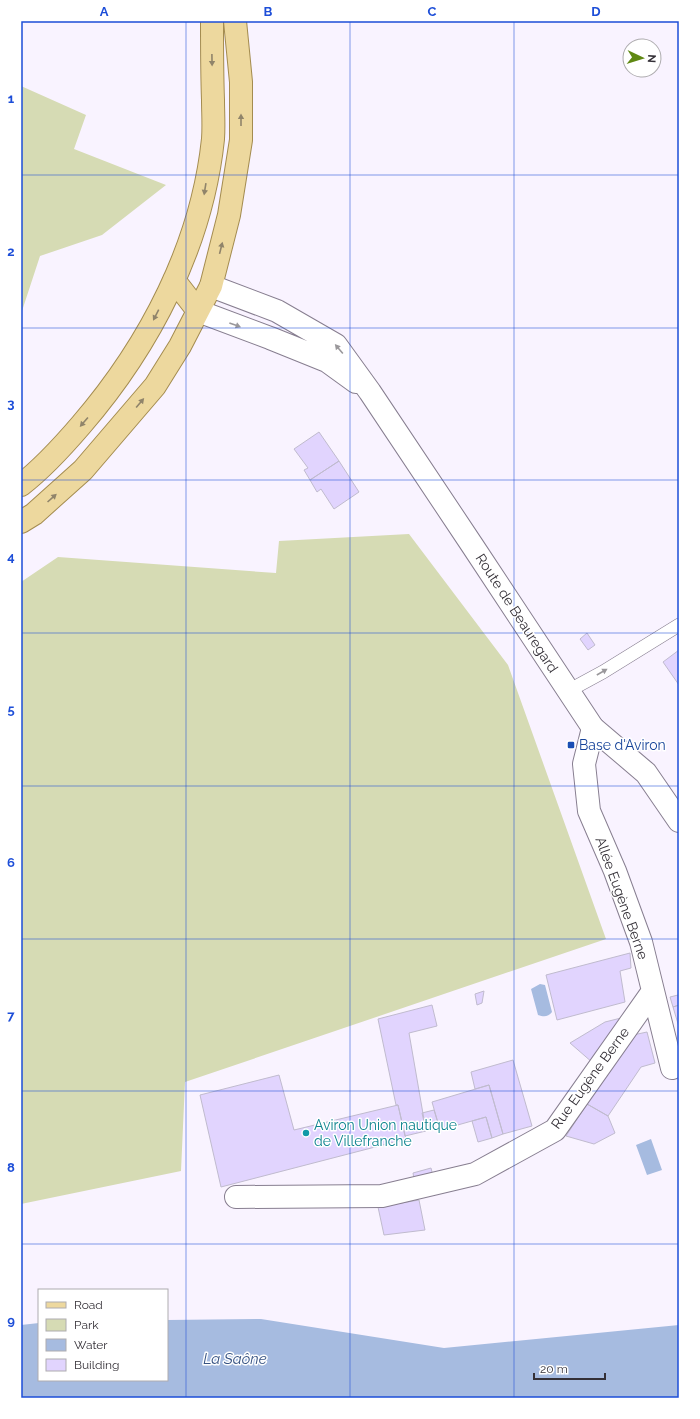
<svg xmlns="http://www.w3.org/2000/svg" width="700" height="1419" font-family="Raleway,sans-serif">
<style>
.green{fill:#d6dbb4}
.water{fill:#a6bbe0}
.building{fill:#e1d4fe;stroke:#c0bbce}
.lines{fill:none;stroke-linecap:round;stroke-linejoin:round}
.service-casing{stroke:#877e90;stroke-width:14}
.minor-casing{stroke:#877e90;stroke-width:24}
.tertiary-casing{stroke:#877e90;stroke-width:24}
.primary-casing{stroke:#a48c50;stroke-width:24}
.service{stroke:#fff;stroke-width:13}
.minor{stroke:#fff;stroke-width:22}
.tertiary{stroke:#fff;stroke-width:22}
.primary{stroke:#edd89e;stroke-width:22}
.oneway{fill:#90846a}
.oneway2{fill:#9a989b}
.grid{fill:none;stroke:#1d4ed8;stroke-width:1;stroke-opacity:0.55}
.transit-dot{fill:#1a4fb4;stroke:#fff;stroke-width:1.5}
.culture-dot{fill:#0f9aa8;stroke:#fff;stroke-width:1.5}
.labels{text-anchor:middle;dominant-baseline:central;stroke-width:3;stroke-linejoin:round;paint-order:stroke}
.street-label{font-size:14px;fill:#343037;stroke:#fff}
.transit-label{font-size:14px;fill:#164399;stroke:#fff;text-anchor:start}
.culture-label{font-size:14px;fill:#0d838f;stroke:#fff;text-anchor:start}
.water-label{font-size:15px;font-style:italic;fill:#365282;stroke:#fff}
.neatline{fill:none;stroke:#1d4ed8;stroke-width:1.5}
.grid-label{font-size:13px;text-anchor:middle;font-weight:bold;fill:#1d4ed8}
</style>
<rect width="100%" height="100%" fill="#f9f3ff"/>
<path class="green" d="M 21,86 L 86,115 L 74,149 L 166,185 L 102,235 L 40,256 L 21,314 Z
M 409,534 L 508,665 L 606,939 L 185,1082 L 181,1171 L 21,1204 L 21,582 L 58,557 L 276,573 L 279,541 Z"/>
<path class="water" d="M 540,984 L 545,985 L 552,1012 C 548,1017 544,1017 538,1015 L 531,989 Z
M 651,1139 L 662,1170 L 647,1175 L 636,1145 Z
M 261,1319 L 444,1348 L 679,1325 L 679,1398 L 21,1398 L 21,1325 L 39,1323 L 39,1380 L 167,1380 L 167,1320 Z"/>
<path class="building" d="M 319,432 L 339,461 L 310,480 L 304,470 L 308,468 L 294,449 Z
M 339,461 L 359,492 L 334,509 L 321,489 L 317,492 L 310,480 Z
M 587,633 L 595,645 L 588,650 L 580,639 Z
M 679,650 L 679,685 L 663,662 Z
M 630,953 L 631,968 L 620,971 L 625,1002 L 557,1020 L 546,975 Z
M 484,991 L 482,1003 L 477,1005 L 475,994 Z
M 678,995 L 679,1005 L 673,1007 L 670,997 Z
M 432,1005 L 437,1026 L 409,1033 L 426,1131 L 405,1136 L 398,1105 L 396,1105 L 378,1019 Z
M 679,1005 L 679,1027 L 673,1007 Z
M 625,1017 L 593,1063 L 570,1043 L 605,1022 Z
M 647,1032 L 655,1063 L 641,1067 L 608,1116 L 587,1104 L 633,1035 Z
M 513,1060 L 532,1126 L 503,1134 L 489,1085 L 475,1089 L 471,1072 Z
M 279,1075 L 294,1130 L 398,1105 L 406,1139 L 221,1187 L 200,1095 Z
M 489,1085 L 503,1134 L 492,1138 L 486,1117 L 440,1130 L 432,1102 Z
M 587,1104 L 608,1116 L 615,1133 L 594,1144 L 566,1136 Z
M 434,1110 L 438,1123 L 425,1126 L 422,1113 Z
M 486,1117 L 492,1138 L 478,1142 L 472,1121 Z
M 431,1168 L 434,1180 L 415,1185 L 413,1173 Z
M 419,1200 L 425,1230 L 384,1235 L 378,1207 Z"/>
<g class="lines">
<g class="service-casing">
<path id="service" d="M 568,691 L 603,672 L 679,625"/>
</g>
<g class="minor-casing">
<path id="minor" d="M 672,1068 L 641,942 L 615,871 L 589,811 L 584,764 L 593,728 L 646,773 L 679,821
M 236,1197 L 382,1196 L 475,1174 L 555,1130 L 653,991"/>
</g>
<g class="tertiary-casing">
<path id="tertiary" d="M 211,286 L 277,311 L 336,345 L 370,392 L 472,545 L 593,728
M 198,311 L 270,338 L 327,361 L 356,382"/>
</g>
<g class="primary-casing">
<path id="primary" d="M 174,280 L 198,311
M 21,485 C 43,468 63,446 81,425 C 150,345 202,245 213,139 C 214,126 213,112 213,100 C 212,73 212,47 212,21
M 21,522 L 34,514 L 83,470 L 155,386 L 180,346 L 211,286 L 229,215 L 241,140 L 241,82 L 235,21"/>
</g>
<use href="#service" class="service"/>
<use href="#minor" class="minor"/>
<use href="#tertiary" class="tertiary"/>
<use href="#primary" class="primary"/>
</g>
<defs><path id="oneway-solid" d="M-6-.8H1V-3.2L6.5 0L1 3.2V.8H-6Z"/></defs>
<g class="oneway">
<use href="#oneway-solid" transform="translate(212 60) rotate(89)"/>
<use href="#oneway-solid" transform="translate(241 120) rotate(-90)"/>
<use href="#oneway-solid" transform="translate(205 189) rotate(99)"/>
<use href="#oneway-solid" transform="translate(221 248) rotate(-76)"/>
<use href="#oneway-solid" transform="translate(156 315) rotate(117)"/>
<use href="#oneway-solid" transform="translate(140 403) rotate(-50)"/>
<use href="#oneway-solid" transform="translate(84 422) rotate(131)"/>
<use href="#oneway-solid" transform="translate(52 498) rotate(-42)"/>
</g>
<g class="oneway2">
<use href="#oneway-solid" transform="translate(235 325) rotate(20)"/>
<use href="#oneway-solid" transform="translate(339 349) rotate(-130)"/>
<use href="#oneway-solid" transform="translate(602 672) rotate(-30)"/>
</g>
<path class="grid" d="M 186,21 L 186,1398M 350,21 L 350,1398M 514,21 L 514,1398M 21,175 L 679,175M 21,328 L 679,328M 21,480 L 679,480M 21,633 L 679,633M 21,786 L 679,786M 21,939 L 679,939M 21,1091 L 679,1091M 21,1244 L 679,1244"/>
<rect class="transit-dot" x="567" y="741" width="8" height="8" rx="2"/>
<circle class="culture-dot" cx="306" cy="1133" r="4"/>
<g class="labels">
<g class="street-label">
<text transform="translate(517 613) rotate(57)">Route de Beauregard</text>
<text transform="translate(622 898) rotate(70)">Allée Eugène Berne</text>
<text transform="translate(590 1078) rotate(-54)">Rue Eugène Berne</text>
</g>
<g class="transit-label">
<text x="579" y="745">Base d'Aviron</text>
</g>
<g class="culture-label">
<text x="314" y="1125">Aviron Union nautique<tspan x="314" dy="16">de Villefranche</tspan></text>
</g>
<g class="water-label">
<text x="235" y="1359">La Saône</text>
</g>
</g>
<rect width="700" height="1419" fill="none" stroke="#ffffff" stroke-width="44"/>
<rect x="38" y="1289" width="130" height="92" fill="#ffffff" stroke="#aeacaf"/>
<rect x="46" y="1302" width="20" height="6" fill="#edd89e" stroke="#aeacaf"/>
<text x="74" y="1309" font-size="12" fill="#343037">Road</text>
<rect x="46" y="1319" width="20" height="12" fill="#d6dbb4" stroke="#aeacaf"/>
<text x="74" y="1329" font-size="12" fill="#343037">Park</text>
<rect x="46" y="1339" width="20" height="12" fill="#a6bbe0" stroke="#aeacaf"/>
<text x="74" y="1349" font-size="12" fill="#343037">Water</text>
<rect x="46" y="1359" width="20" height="12" fill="#e1d4fe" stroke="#aeacaf"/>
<text x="74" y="1369" font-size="12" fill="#343037">Building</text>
<g transform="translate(642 58) rotate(94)"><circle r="19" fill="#ffffff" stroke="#aeacaf"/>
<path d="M0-3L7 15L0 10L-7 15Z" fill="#5f8813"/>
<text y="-6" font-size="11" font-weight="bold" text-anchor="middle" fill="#343037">N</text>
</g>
<path d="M534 1373v6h71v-6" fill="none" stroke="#343037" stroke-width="2"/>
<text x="540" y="1373" font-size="12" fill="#343037" stroke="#ffffff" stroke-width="3" paint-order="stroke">20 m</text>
<rect x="22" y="22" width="656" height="1375" class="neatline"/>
<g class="grid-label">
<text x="104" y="16">A</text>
<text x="268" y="16">B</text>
<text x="432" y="16">C</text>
<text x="596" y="16">D</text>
<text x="11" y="103">1</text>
<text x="11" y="256">2</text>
<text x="11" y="408">3</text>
<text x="11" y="561">4</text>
<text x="11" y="714">5</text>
<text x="11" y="867">6</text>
<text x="11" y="1020">7</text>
<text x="11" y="1172">8</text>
<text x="11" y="1325">9</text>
</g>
</svg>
